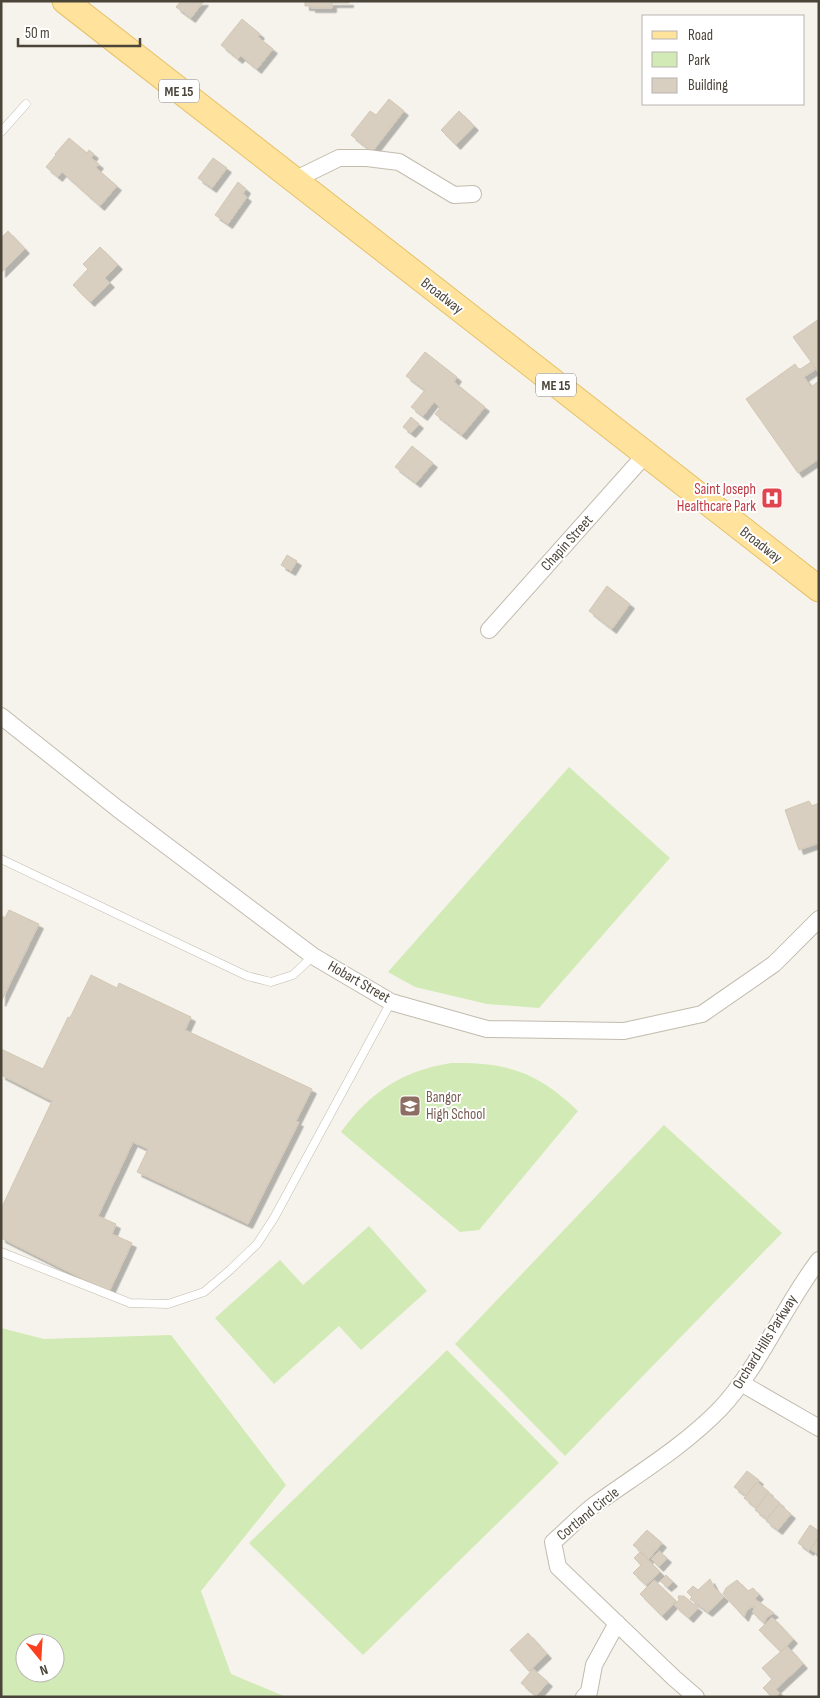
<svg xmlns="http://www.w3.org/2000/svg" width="820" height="1698" font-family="'Sofia Sans Condensed',sans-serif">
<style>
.green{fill:#d2eab5;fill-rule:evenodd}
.building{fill:#d8cfc1;stroke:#d3c7b4;filter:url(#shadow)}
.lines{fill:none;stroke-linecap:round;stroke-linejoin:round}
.lane-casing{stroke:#c2bbae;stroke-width:9}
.street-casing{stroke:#c2bbae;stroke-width:18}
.primary-casing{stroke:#e6c16a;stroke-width:27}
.lane{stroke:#fff;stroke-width:8}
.street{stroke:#fff;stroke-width:16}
.primary{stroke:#ffe39c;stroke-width:25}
.labels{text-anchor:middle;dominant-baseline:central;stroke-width:4;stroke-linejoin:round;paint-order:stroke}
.shield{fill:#fff;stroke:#817c74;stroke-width:1}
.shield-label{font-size:14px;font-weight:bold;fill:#4b4439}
.street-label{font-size:15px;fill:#4b4439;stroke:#fff}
.health-label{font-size:15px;fill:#be3a42;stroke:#fff;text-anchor:end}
.education-label{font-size:15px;fill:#785e54;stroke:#fff;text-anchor:start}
</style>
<defs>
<filter id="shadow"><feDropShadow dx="4.5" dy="4.5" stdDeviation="0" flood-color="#0004"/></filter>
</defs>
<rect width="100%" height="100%" fill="#f6f3ec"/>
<path class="green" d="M 569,767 L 670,858 L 539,1008 L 487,1004 L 415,987 L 388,972 Z
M 451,1063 C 507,1062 538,1072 578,1111 L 479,1230 L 460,1232 L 341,1132 C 370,1092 402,1071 451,1063 Z
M 664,1125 L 782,1233 L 565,1456 L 455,1344 Z
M 369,1226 L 427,1291 L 361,1350 L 339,1326 L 274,1384 L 215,1318 L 280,1260 L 303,1285 Z
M 1,1328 L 44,1339 L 171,1335 L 286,1485 L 201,1591 L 231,1674 L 286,1697 L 1,1697 ZM 25,1643 L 55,1643 L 55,1673 L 25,1673 Z
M 447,1350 L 559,1463 L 363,1655 L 249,1543 Z"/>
<path class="building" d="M 181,1 L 204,1 L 191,18 L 176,7 Z
M 305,1 L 349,1 L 349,3 L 332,3 L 332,8 L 311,8 L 311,6 L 305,6 Z
M 242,19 L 260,34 L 258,37 L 273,49 L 257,69 L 241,56 L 238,59 L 221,45 Z
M 389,99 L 404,111 L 372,152 L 351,135 L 370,111 L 376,115 Z
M 459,111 L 474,126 L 456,145 L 441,130 Z
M 69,138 L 87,153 L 89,150 L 94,154 L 91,158 L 99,164 L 96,168 L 117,186 L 100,206 L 62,172 L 58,177 L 46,167 L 56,155 L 55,154 Z
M 213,158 L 227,168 L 212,188 L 198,178 Z
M 238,182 L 246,189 L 243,194 L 247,197 L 228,224 L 215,215 Z
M 8,231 L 25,249 L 1,273 L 1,238 Z
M 100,247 L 118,265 L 105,278 L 110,283 L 90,302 L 73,285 L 88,269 L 83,264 Z
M 819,319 L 819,373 L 793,337 Z
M 425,352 L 457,377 L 454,382 L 485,407 L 462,435 L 435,414 L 440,408 L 434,402 L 423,416 L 411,407 L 425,390 L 406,376 Z
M 811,362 L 816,369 L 804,377 L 811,387 L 819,381 L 819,459 L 798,473 L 746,399 L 795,364 L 799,370 Z
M 411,417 L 419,424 L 411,433 L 403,427 Z
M 412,446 L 433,463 L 416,483 L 395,467 Z
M 287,555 L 297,561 L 291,571 L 281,565 Z
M 607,586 L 630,604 L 612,629 L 589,611 Z
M 809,801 L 812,806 L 819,803 L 819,843 L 799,850 L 785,810 Z
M 9,910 L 39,924 L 1,1002 L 1,915 L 5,918 Z
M 91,975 L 117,988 L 119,983 L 191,1017 L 185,1030 L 312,1089 L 296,1121 L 299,1122 L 248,1224 L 137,1172 L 148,1149 L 133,1142 L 98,1216 L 116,1224 L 112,1234 L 132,1243 L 109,1292 L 1,1238 L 1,1209 L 52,1101 L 1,1075 L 1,1049 L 43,1069 L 68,1017 L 70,1018 Z
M 747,1471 L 759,1480 L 746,1496 L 734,1487 Z
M 757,1482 L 769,1492 L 756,1508 L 744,1498 Z
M 768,1493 L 780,1503 L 767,1519 L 755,1510 Z
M 779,1504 L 791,1514 L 778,1530 L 766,1521 Z
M 810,1525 L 819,1531 L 819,1537 L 809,1551 L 798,1543 Z
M 647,1530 L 662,1543 L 649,1559 L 633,1545 Z
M 819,1537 L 819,1555 L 810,1549 Z
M 659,1551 L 667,1558 L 659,1567 L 651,1559 Z
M 640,1552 L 660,1572 L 646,1585 L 633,1573 L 641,1565 L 634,1558 Z
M 666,1575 L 673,1582 L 667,1587 L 660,1581 Z
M 710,1579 L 714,1587 L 724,1597 L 708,1612 L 690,1599 L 692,1597 L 687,1592 L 693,1586 L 698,1590 Z
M 654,1580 L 676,1601 L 662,1616 L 640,1594 Z
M 737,1580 L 748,1591 L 753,1588 L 759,1595 L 755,1599 L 774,1613 L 767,1617 L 764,1623 L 753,1613 L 754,1606 L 747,1610 L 744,1617 L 723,1594 L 726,1588 Z
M 678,1596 L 684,1596 L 698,1608 L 689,1618 L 674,1605 L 679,1600 Z
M 772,1617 L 793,1639 L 781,1652 L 759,1630 Z
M 528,1633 L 547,1654 L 529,1671 L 510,1650 Z
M 787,1646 L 803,1664 L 776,1689 L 780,1693 L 776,1697 L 772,1697 L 763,1688 L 772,1679 L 762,1668 Z
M 533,1669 L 548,1682 L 536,1696 L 521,1683 Z"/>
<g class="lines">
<g class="lane-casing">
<path id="lane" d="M 1,132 L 26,104
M 1,859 L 247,976 L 271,982 L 293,975 L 313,956
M 1,1252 L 130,1303 L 168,1304 L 204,1292 L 230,1270 L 257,1244 L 274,1218 L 391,1002"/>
</g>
<g class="street-casing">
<path id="street" d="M 294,180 L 339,158 L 367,158 L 399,162 L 454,195 L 473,194
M 489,630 L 645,455
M 1,716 L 118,809 L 313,956 L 391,1002 L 487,1029 L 624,1031 L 702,1014 L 774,964 L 819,919
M 741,1383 L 819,1428
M 584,1697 L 589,1692 L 594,1665 L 617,1623
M 696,1697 L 674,1678 L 558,1567 L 553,1542 C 567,1530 579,1517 593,1506 C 636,1475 683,1447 720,1409 C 759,1368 783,1307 819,1260"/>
</g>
<g class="primary-casing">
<path id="primary" d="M 65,1 L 819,589"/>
</g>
<use href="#lane" class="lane"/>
<use href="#street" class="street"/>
<use href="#primary" class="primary"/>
</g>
<defs>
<g id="hospital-square" transform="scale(1.125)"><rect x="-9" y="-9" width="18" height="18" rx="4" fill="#e0444e" stroke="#fff"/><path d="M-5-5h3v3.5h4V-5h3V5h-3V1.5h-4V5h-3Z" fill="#fff"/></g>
<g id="school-square" transform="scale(1.125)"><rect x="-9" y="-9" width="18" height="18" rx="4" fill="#8d6e63" stroke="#fff"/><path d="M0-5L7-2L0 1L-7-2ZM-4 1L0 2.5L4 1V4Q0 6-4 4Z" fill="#fff"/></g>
</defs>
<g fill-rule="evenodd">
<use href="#hospital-square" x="772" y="498"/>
<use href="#school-square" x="410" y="1106"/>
</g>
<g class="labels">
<g class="shield">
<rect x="159" y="79.5" width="40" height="23" rx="4"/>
<rect x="536" y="373.5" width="40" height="23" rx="4"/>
</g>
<g class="shield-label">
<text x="179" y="91">ME 15</text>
<text x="556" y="385">ME 15</text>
</g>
<g class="street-label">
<text transform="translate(442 296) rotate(38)">Broadway</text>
<text transform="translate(567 543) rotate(-48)">Chapin Street</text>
<text transform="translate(761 545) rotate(38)">Broadway</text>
<text transform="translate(359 982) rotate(30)">Hobart Street</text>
<text transform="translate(765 1342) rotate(-58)">Orchard Hills Parkway</text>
<text transform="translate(588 1514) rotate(-39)">Cortland Circle</text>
</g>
<g class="health-label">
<text x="756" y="489">Saint Joseph<tspan x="756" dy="17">Healthcare Park</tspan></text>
</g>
<g class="education-label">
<text x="426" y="1097">Bangor<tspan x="426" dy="17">High School</tspan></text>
</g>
</g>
<rect width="820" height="1698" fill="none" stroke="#4b4439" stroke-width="5"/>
<rect x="642" y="15" width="162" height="90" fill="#ffffff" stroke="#b7b4b0"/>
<rect x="652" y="31" width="25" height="8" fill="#ffe39c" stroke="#b7b4b0"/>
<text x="688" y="40" font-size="15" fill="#4b4439">Road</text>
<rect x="652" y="52" width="25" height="15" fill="#d2eab5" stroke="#b7b4b0"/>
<text x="688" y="65" font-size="15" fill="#4b4439">Park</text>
<rect x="652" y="78" width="25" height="15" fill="#d8cfc1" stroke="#b7b4b0"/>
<text x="688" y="90" font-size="15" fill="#4b4439">Building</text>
<g transform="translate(40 1658) rotate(162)"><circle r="24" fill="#ffffff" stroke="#b7b4b0"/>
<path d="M0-4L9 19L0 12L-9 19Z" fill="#fc3f1d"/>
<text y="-8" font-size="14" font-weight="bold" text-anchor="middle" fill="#4b4439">N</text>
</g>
<path d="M18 38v8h122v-8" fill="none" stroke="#4b4439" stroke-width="2.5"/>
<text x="25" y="38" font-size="15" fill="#4b4439" stroke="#ffffff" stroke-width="4" paint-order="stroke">50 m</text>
</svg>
